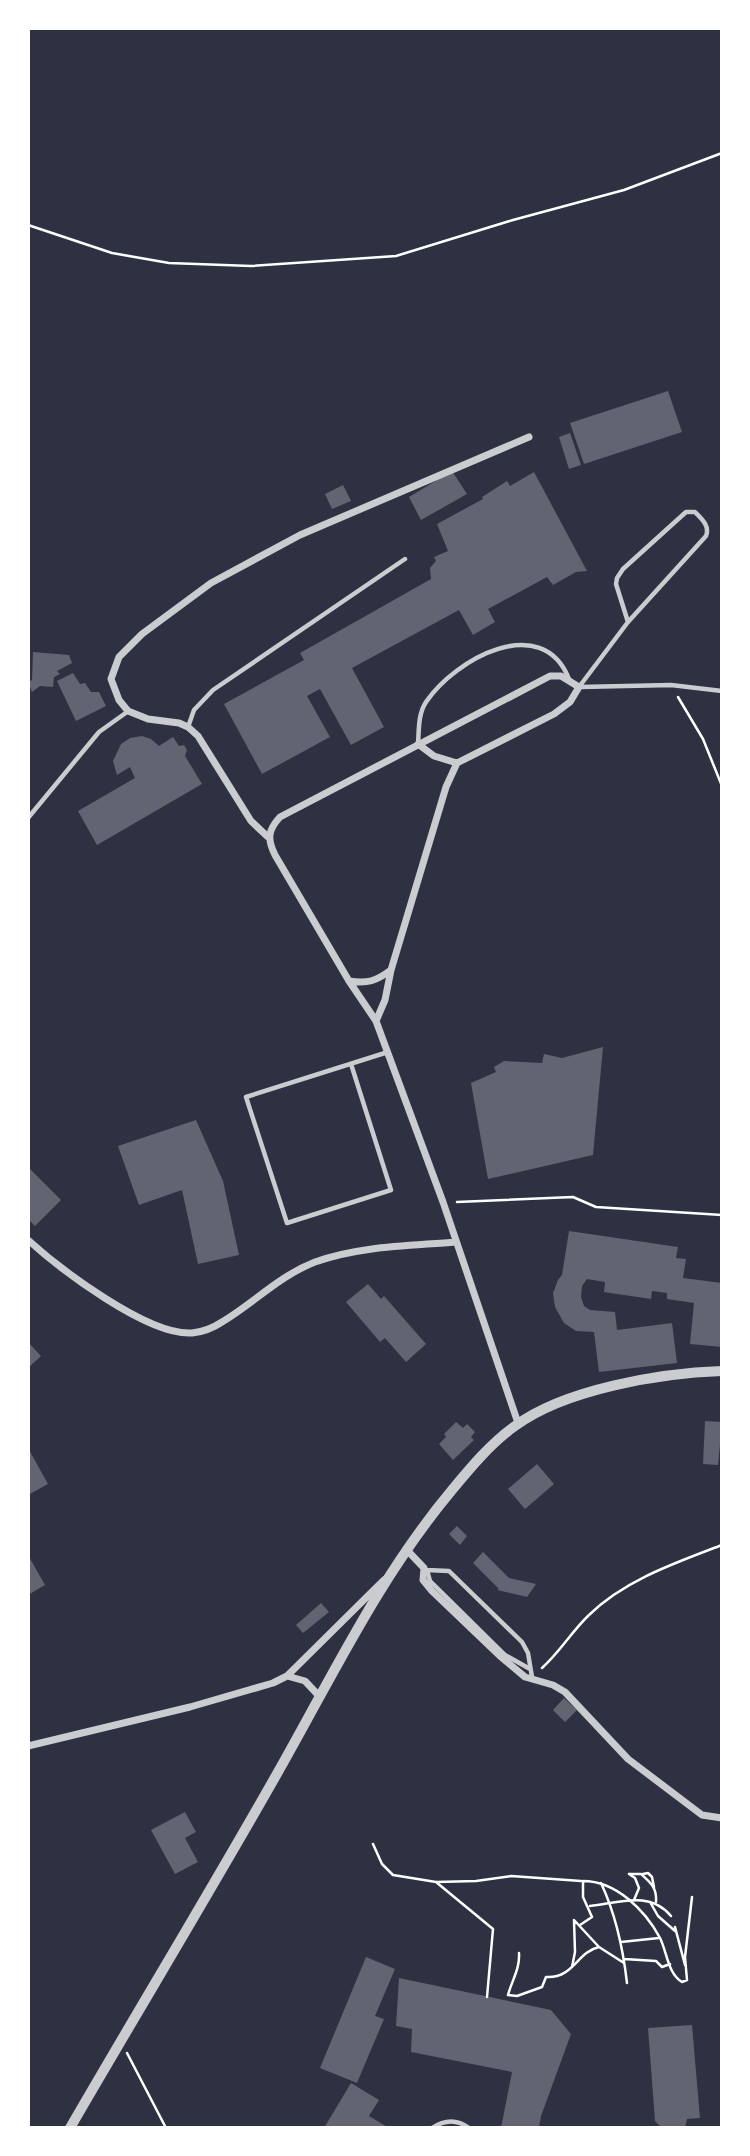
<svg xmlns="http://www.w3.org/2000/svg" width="750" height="2156" font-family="Inter,sans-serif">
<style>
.building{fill:#626471}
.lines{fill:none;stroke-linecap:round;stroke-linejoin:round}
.path{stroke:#fff;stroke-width:2.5}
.service{stroke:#caccd0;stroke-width:4.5}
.minor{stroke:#caccd0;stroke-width:7}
.tertiary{stroke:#caccd0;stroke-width:10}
</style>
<rect width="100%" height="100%" fill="#2d3142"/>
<path class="building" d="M 668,391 L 682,432 L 584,464 L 570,423 Z
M 570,433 L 581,465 L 569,469 L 559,437 Z
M 452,471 L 467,494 L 421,520 L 409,497 Z
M 534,472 L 587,571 L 576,572 L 553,585 L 547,577 L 488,609 L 495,622 L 473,635 L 459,610 L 352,668 L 384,727 L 351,745 L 320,689 L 307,696 L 330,737 L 262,774 L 224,704 L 304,660 L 300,653 L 431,579 L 430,568 L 436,561 L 434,557 L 448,551 L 437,524 L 483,499 L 482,497 L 507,481 L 510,486 Z
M 343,485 L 351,501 L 332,509 L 325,494 Z
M 33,652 L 69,655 L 72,663 L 57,671 L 60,674 L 54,677 L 53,687 L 40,686 L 32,692 L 28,682 L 32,680 Z
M 73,673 L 80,684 L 85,683 L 91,692 L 99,692 L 106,706 L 76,721 L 57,681 Z
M 142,736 L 151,739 L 159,746 L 173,737 L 179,746 L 184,745 L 187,750 L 185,756 L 202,784 L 97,845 L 78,811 L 135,778 L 130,767 L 117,775 L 113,761 L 121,744 L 130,738 Z
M 603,1047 L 593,1155 L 488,1179 L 471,1083 L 496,1072 L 494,1067 L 504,1061 L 542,1063 L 544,1054 L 562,1058 Z
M 196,1120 L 223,1181 L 239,1255 L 198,1264 L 182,1190 L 139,1205 L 118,1146 Z
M 28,1167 L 61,1200 L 35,1226 L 28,1219 Z
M 569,1231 L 678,1247 L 676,1258 L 686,1259 L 683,1278 L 722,1283 L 722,1347 L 690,1344 L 694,1303 L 667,1299 L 667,1293 L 652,1291 L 651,1299 L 604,1292 L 605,1282 L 587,1279 L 582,1286 L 581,1297 L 584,1306 L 590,1310 L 615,1312 L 617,1330 L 672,1323 L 677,1363 L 599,1372 L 594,1332 L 576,1331 L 564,1323 L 555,1307 L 553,1293 L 558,1280 L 562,1275 Z
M 368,1284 L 381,1299 L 384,1296 L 426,1344 L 406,1362 L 385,1338 L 380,1342 L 346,1302 Z
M 28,1342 L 41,1356 L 28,1368 Z
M 705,1421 L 722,1422 L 718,1465 L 703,1464 Z
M 456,1422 L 463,1428 L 467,1424 L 475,1432 L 471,1437 L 474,1440 L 453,1460 L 439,1444 L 446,1437 L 444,1434 Z
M 28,1448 L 48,1484 L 28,1495 Z
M 537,1464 L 554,1484 L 525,1509 L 508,1489 Z
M 457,1526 L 467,1536 L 460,1545 L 449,1534 Z
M 483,1552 L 509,1578 L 536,1584 L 527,1597 L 497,1590 L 499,1589 L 473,1563 Z
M 28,1555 L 45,1585 L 28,1595 Z
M 321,1603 L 329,1612 L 303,1633 L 296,1625 Z
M 564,1698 L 577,1710 L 565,1722 L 553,1710 Z
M 185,1812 L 196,1832 L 185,1838 L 198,1862 L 175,1874 L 151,1830 Z
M 366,1957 L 395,1969 L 375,2016 L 384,2019 L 357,2083 L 320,2068 Z
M 399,1978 L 551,2010 L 571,2034 L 541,2116 L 539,2128 L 501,2128 L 512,2072 L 411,2052 L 412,2029 L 396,2026 Z
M 692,2025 L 700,2118 L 687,2119 L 685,2128 L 662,2128 L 655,2121 L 648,2028 Z
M 351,2083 L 379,2100 L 369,2116 L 389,2128 L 324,2128 Z"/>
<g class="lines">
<path class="path" d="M 28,225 L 112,253 L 169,263 L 251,266 L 396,256 L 513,220 L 624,190 L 722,153
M 678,697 L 703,739 L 722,786
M 457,1202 L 573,1197 L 596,1207 L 722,1215
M 542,1668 C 560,1652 572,1631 589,1615 C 625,1580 675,1563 722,1545
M 373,1844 L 382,1864 L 393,1875 L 436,1882 L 476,1881 L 511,1876 L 581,1881
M 629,1874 L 641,1874 C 651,1883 657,1888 656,1902
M 629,1874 L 635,1878 L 639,1888 L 634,1900
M 643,1874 L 648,1873 L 652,1877 L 654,1887
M 436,1882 L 493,1929 L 487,1997
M 601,1883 C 616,1915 623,1948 627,1983
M 650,1902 L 658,1916 L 675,1931
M 590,1906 C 619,1903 650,1890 671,1916
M 580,1925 L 592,1917 L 583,1897 L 583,1881 C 616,1881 645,1910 660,1938 C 667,1952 668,1974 682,1982 L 687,1980 L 685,1957 L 692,1897
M 675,1927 L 685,1965
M 621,1942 L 659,1938
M 519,1953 C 520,1969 512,1980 508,1995 L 517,1996 L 542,1987 L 546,1977 C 573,1979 577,1952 599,1947
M 624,1959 L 656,1961 L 662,1967 L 670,1964
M 572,1967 L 575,1952 L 574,1920 L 599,1947 L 624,1963
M 127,2053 L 166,2128"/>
<path class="service" d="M 579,687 L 628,622 L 706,536 C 710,526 702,519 695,512 L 686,512 L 623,569 L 617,578 L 616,584 L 628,622
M 580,687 L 671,685 L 722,691
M 188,727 L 194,710 L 213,690 L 405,559
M 418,744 C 419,730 418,714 426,702 C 455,659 542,611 569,679
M 28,818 L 99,732 L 127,712
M 351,1064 L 391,1190 L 287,1223 L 246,1097 L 388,1052
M 427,1570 L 449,1571 L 522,1642 L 528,1653 L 532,1677
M 427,1570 L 430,1581 L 505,1655 L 530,1669
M 432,2128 C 444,2120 457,2119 469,2128"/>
<path class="minor" d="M 418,744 L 434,756 L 457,763
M 457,763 L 554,714 L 570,702 L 579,687 L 561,676 L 550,676 L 280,817 C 268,830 267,839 275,855 L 349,981 L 376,1021 L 443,1202 L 518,1423
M 268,837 L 251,821 L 198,736 L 188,727 L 179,723 L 148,719 L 128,711 L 119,700 L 111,679 L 119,657 L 142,634 L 211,583 L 300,535 L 529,437
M 349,981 C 368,984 376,981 391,970
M 376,1021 L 385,1000 L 391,970 L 446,787 L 457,763
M 28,1240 C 60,1269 148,1336 192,1333 C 202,1332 213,1328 222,1322 C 254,1303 279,1276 315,1262 C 360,1246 409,1246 456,1242
M 406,1549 L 424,1568 L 423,1580 L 432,1591 L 500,1656 L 525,1677 L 553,1685 L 565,1692 L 628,1759 L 702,1815 L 722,1818
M 287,1676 L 305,1681 L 320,1697
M 28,1746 L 190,1707 L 273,1683 L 287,1676 L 384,1580"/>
<path class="tertiary" d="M 70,2128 C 139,2009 210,1892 278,1772 C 333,1675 380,1576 452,1490 C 471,1467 491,1443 515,1426 C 565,1389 661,1373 722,1371"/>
</g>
<rect width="750" height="2156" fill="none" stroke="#ffffff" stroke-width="60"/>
</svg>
